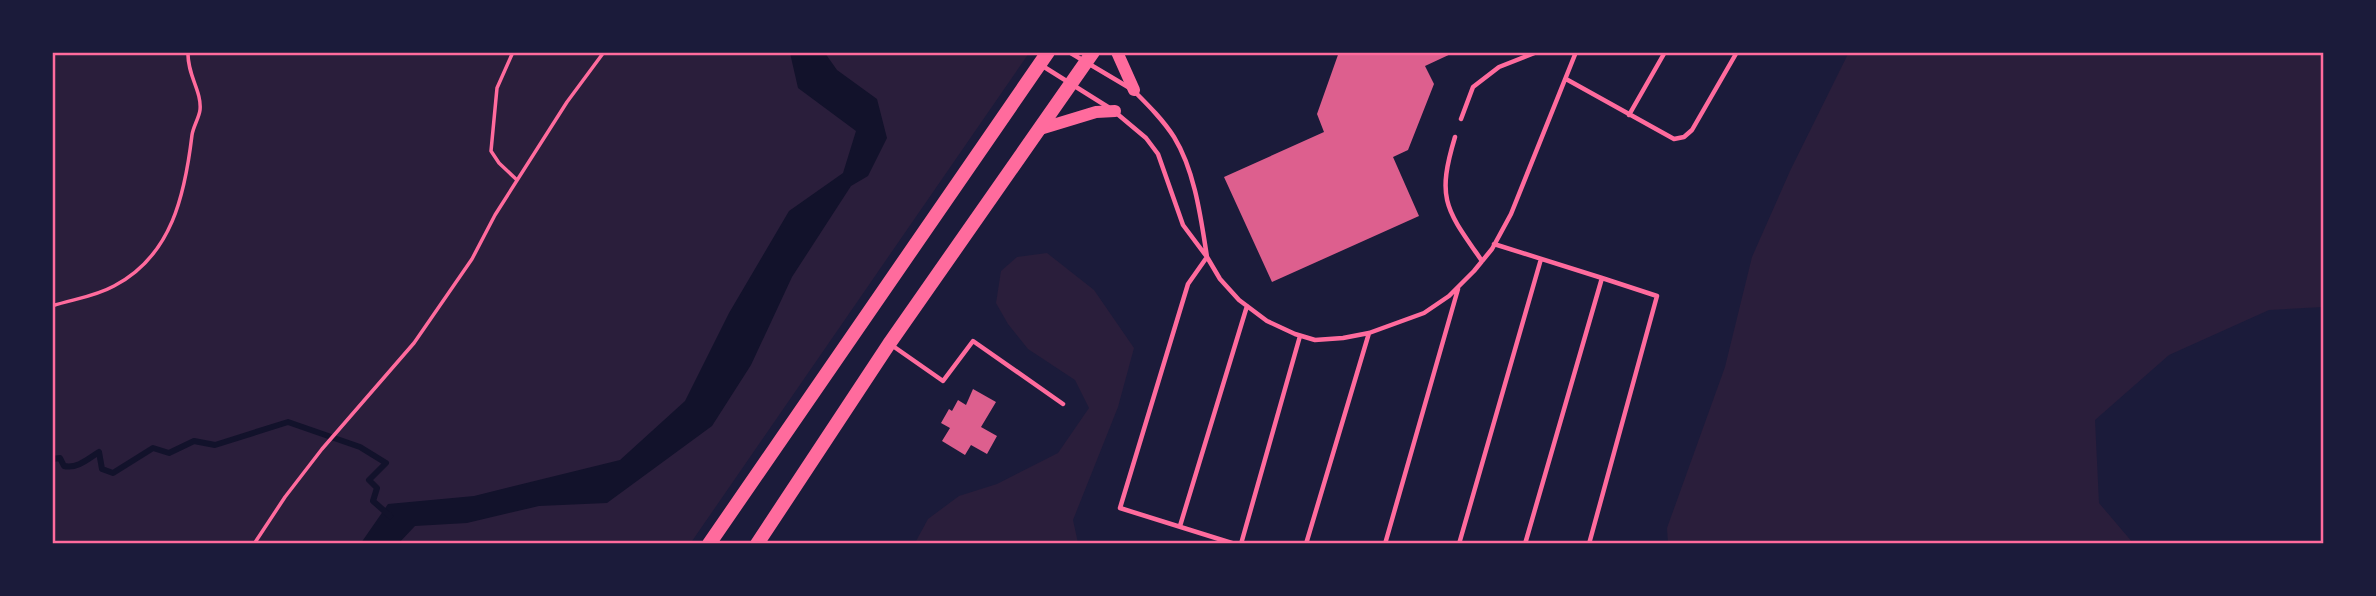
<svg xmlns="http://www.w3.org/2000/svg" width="2376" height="596" font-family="Merriweather,serif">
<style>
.green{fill:#2a1e3b}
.water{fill:#12122b}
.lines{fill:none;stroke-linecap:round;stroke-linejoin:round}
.stream{stroke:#12122b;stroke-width:6}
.building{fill:#dd5f8e}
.path{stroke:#ff6b9d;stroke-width:3.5}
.service{stroke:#ff6b9d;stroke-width:4.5}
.secondary{stroke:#ff6b9d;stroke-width:12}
.primary{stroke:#ff6b9d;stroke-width:14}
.neatline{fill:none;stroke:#ff6b9d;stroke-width:2.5}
</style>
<rect width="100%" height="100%" fill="#1b1b3a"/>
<path class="green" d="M 1849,52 L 2323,53 L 2323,307 L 2269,310 L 2169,355 L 2095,420 L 2099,503 L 2133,543 L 1668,543 L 1667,528 L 1725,367 L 1752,257 L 1790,171 Z
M 52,53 L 1029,53 L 690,544 L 53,543 Z
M 1047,253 L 1094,290 L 1134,348 L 1118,407 L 1073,520 L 1078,543 L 915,543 L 928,519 L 959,496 L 997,484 L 1058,453 L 1089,408 L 1075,380 L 1028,349 L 1008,324 L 996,303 L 1001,271 L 1017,257 Z"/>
<path class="water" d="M 790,53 L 825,53 L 837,70 L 877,99 L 887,138 L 868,176 L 851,186 L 792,277 L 751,365 L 712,426 L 607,503 L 539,506 L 467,523 L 415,526 L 399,543 L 361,543 L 388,504 L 474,496 L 620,460 L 685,401 L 729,313 L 789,211 L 843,173 L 856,131 L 798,88 Z"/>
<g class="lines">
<path class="stream" d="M 52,459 L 60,458 L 64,466 C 77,469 88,459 99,452 L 102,469 L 113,473 L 153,448 L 169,453 L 194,441 L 215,445 L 288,422 L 360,447 L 386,463 L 369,480 L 377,488 L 373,501 L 390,516"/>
</g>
<path class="building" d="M 1339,52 L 1455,52 L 1425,66 L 1434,84 L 1408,150 L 1393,157 L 1419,216 L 1272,282 L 1224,177 L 1324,132 L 1317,114 Z
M 973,389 L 996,402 L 981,427 L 997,436 L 987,454 L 971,445 L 965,455 L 942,441 L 950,428 L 941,423 L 949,409 L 952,411 L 958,400 L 966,405 Z"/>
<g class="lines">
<path class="path" d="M 513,52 L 497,88 L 491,151 L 499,163 L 517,180
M 52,306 C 73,299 94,297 114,286 C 172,256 185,194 192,135 C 193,127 199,118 200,110 C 202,91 187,75 188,52
M 254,544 L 285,497 L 322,449 L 414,343 L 472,259 L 495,215 L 567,102 L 604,52"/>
<path class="service" d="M 1069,52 L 1128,87
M 1041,65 L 1108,107
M 1566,79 L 1674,139 L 1684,137 L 1692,130 L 1737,52
M 1135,92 C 1149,106 1163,120 1174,137 C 1195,171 1201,219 1207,257 L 1188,284 L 1120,508 L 1235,544
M 1115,112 L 1146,138 L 1158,154 L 1183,225 L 1207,257 L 1220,279 L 1239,300 L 1267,321 L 1295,334 L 1315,340 L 1343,338 L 1369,333 L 1424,313 L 1449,296 L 1474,271 L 1492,249 L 1511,214 L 1576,52
M 1629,115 L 1665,52
M 1461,119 L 1473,87 L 1499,67 L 1537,52
M 1455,137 C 1436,200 1446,209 1482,261
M 1494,244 L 1602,278 L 1525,544
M 890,344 L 943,381 L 973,341 L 1063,404
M 1180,526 L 1247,306
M 1241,544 L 1300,336
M 1306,544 L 1369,333
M 1385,544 L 1458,289
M 1459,544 L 1541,259
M 1589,544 L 1657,296 L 1602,278"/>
<path class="secondary" d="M 1117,52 L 1134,90
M 1040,129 L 1096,112 L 1115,111"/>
<path class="primary" d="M 709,544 L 1048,52
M 757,544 L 889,344 L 1093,52"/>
</g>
<rect width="2376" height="596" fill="none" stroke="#1b1b3a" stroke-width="108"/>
<rect x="54" y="54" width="2268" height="488" class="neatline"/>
</svg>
